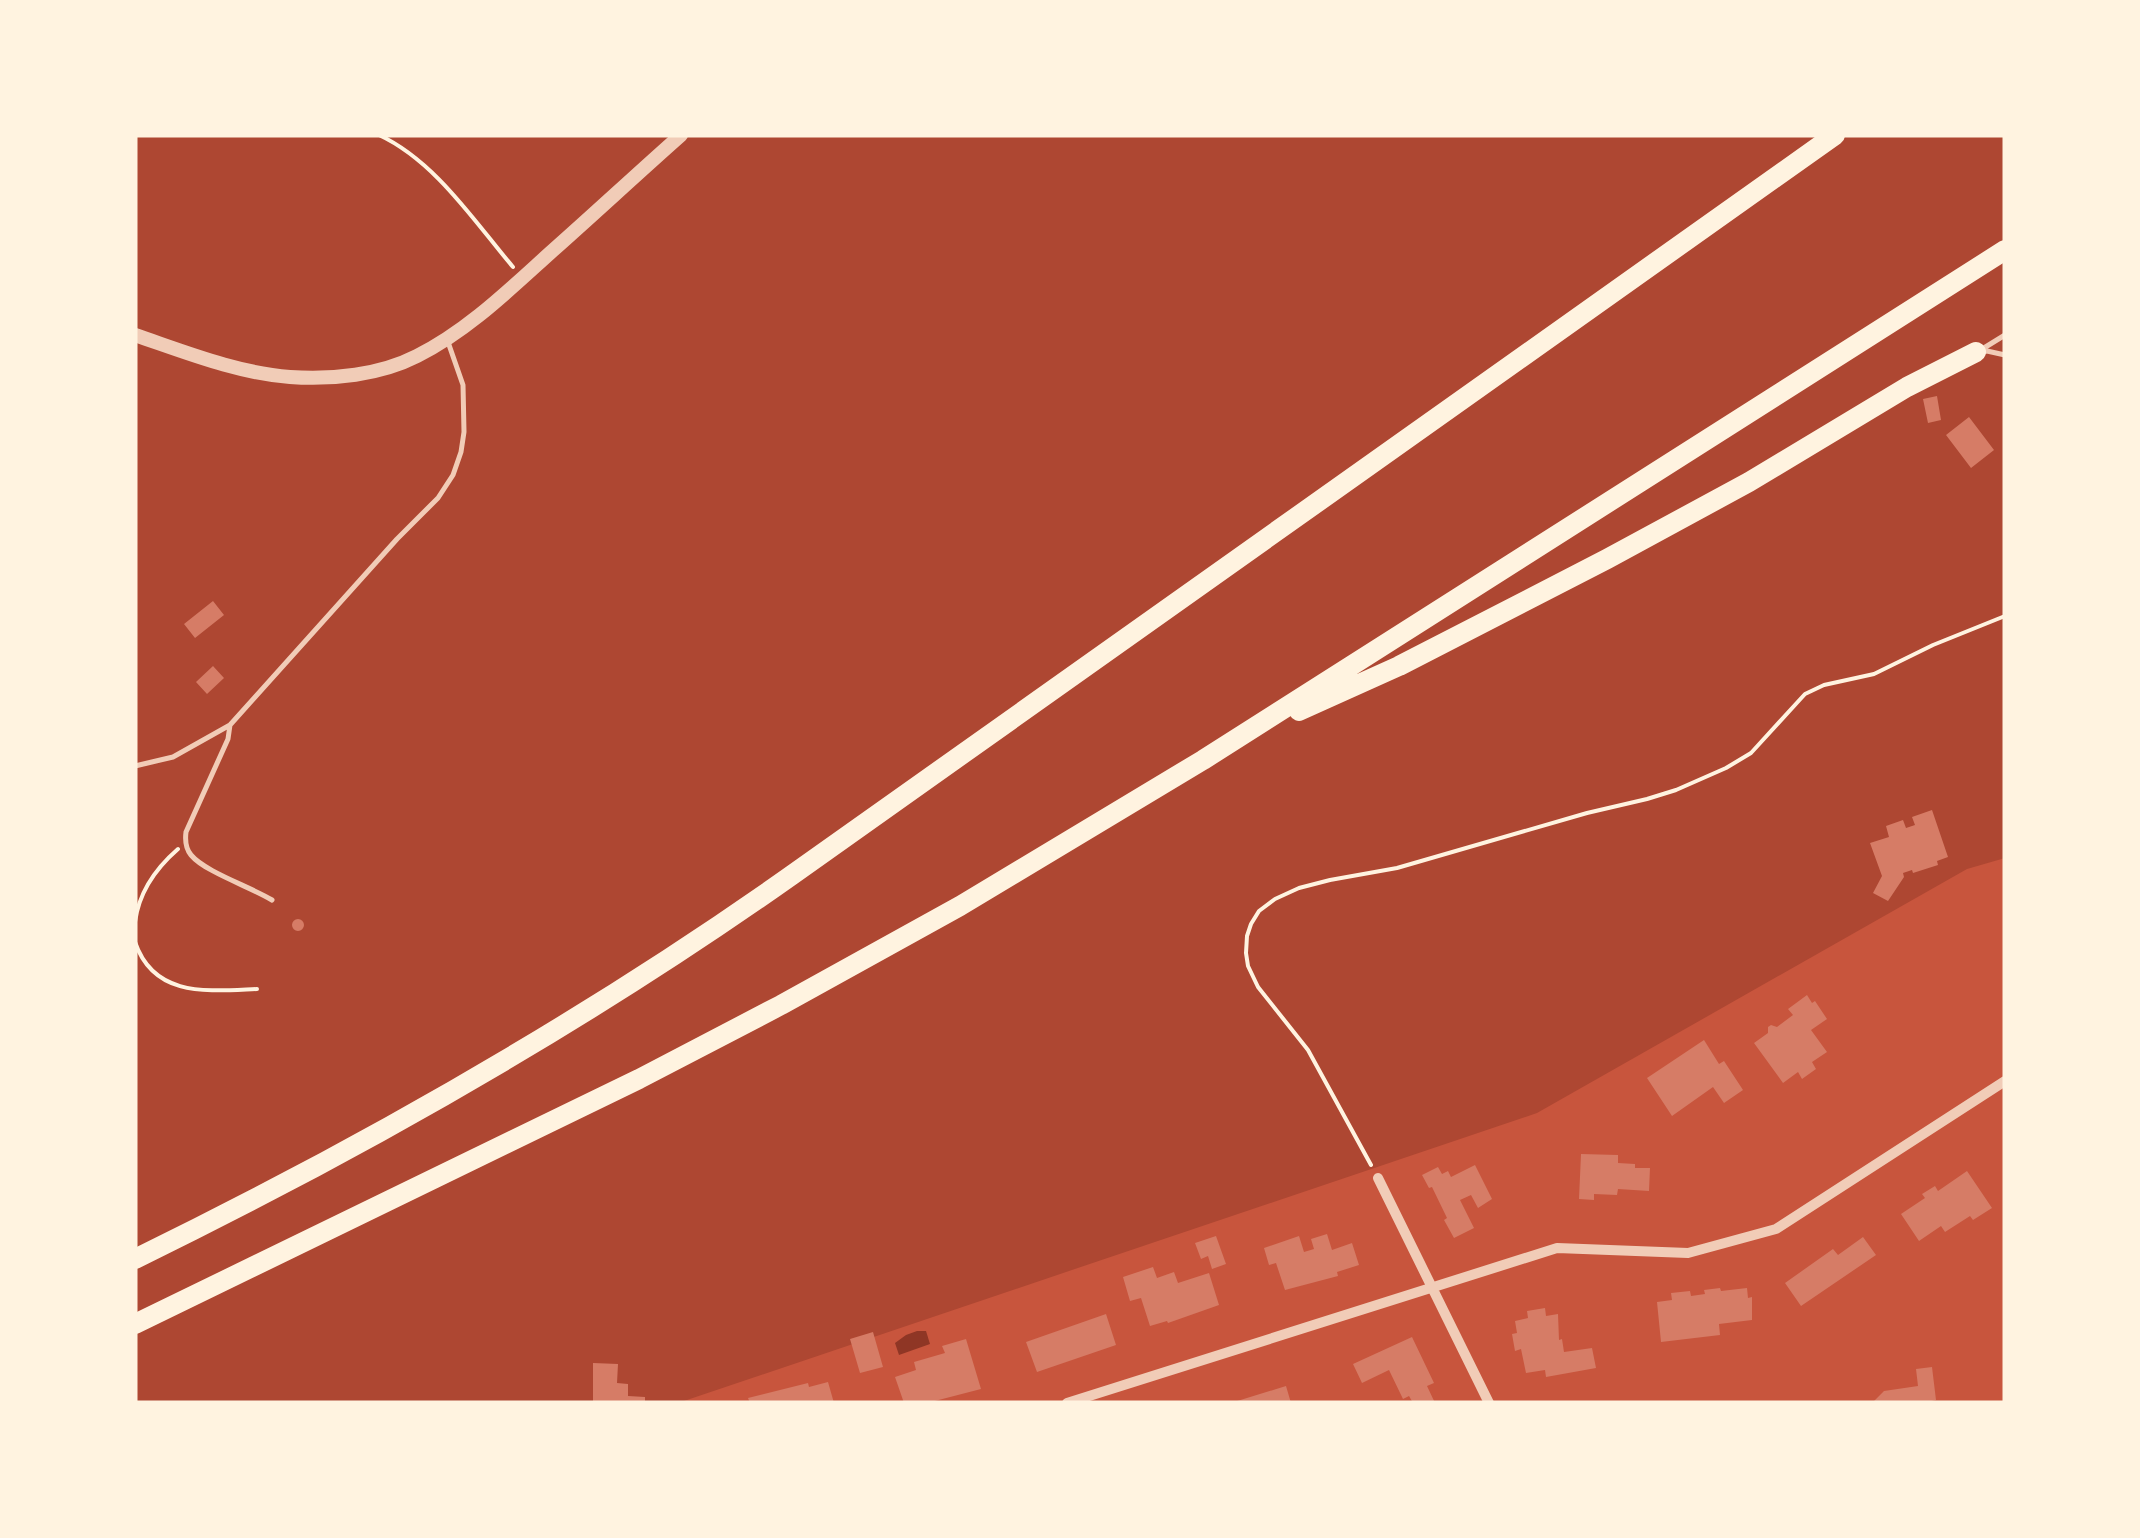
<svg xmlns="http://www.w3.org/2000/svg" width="2140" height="1538" font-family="'Source Sans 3',sans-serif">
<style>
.green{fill:#ae4732}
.water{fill:#8f3625}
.building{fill:#d67c66}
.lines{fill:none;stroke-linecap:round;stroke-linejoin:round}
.path{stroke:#fff3e0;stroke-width:4}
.service{stroke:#f1ccb7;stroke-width:5}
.minor{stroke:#f1ccb7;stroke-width:10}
.tertiary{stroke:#f1ccb7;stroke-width:14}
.motorway{stroke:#fff3e0;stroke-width:20}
</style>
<rect width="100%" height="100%" fill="#c8553d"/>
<path class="green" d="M 135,135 L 2005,135 L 2005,858 L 1967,869 L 1537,1113 L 678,1403 L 135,1403 Z"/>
<path class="water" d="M 917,1331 L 926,1331 L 930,1344 L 899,1355 L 895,1343 L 906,1335 Z"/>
<path class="building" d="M 1937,396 L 1941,420 L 1928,423 L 1923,399 Z
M 1969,417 L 1994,450 L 1971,468 L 1946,435 Z
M 213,601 L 224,615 L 195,638 L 184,624 Z
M 213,666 L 224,678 L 207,694 L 196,682 Z
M 1932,810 L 1948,857 L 1937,861 L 1938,865 L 1913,873 L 1912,870 L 1903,873 L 1904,877 L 1888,901 L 1873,893 L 1882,876 L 1870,843 L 1889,837 L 1886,826 L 1903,820 L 1906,828 L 1915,825 L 1912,817 Z
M292 925a6 6 0 1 1 12 0a6 6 0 1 1-12 0Z
M 1807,995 L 1812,1003 L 1815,1001 L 1827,1019 L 1811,1030 L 1827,1052 L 1812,1062 L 1816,1069 L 1802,1079 L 1798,1072 L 1783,1083 L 1754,1043 L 1768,1033 L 1768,1027 L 1771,1025 L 1777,1027 L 1793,1015 L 1788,1009 Z
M 1704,1040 L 1719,1064 L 1724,1061 L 1743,1090 L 1724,1103 L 1713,1087 L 1672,1116 L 1647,1078 Z
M 1581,1154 L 1618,1155 L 1618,1163 L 1635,1164 L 1635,1168 L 1650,1168 L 1649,1191 L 1618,1189 L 1617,1195 L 1594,1194 L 1594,1200 L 1579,1199 Z
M 1475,1165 L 1492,1199 L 1478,1208 L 1471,1195 L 1460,1200 L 1474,1228 L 1454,1238 L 1444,1220 L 1447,1218 L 1432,1187 L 1429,1188 L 1422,1175 L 1438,1167 L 1442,1174 L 1448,1171 L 1451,1177 Z
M 1967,1171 L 1992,1208 L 1973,1220 L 1970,1216 L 1945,1232 L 1941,1226 L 1919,1241 L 1901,1214 L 1925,1198 L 1922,1194 L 1935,1186 L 1938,1191 Z
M 1327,1234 L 1332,1250 L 1352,1243 L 1359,1265 L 1337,1272 L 1338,1276 L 1285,1290 L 1276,1263 L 1269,1265 L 1264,1248 L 1299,1236 L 1304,1252 L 1314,1249 L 1311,1239 Z
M 1216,1236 L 1226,1264 L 1212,1269 L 1208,1256 L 1201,1259 L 1195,1243 Z
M 1863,1237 L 1876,1255 L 1801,1306 L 1785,1283 L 1833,1249 L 1838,1255 Z
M 1153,1267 L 1157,1278 L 1174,1272 L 1178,1283 L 1209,1273 L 1219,1305 L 1168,1323 L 1167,1321 L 1150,1326 L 1141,1298 L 1130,1301 L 1123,1277 Z
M 1720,1288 L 1721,1291 L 1747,1288 L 1748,1298 L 1752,1297 L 1752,1320 L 1719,1324 L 1720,1335 L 1661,1342 L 1657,1302 L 1672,1300 L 1671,1293 L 1690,1291 L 1691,1296 L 1705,1294 L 1704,1290 Z
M 1545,1308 L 1546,1316 L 1558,1314 L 1559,1340 L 1562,1339 L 1564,1352 L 1592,1348 L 1596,1368 L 1546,1377 L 1545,1370 L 1526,1373 L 1521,1349 L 1515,1351 L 1512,1334 L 1517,1333 L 1515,1321 L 1528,1318 L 1527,1311 Z
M 1106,1314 L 1116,1345 L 1037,1372 L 1026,1342 Z
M 873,1332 L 883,1367 L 860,1373 L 850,1339 Z
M 1412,1337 L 1434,1383 L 1427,1386 L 1435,1403 L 1413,1403 L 1409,1396 L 1403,1399 L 1389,1370 L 1362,1383 L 1353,1364 Z
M 966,1339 L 981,1389 L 927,1403 L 904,1403 L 895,1377 L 916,1370 L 914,1362 L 945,1353 L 942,1346 Z
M 593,1363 L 618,1364 L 617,1383 L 628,1384 L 628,1396 L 645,1397 L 645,1403 L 593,1403 Z
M 1932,1367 L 1936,1400 L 1923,1403 L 1872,1403 L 1884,1391 L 1918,1386 L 1916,1369 Z
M 828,1382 L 834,1403 L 750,1403 L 748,1398 L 808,1383 L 809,1387 Z
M 1286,1386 L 1291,1403 L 1234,1403 L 1234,1402 Z"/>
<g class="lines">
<path class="path" d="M 379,135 C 435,161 474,221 513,267
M 135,922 C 139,892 155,869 178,849
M 135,942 C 154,998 208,991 257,989
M 1371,1165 L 1308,1050 L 1258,987 L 1248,966 L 1246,953 L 1247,936 L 1251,924 L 1259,911 L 1275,899 L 1299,888 L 1330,880 L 1397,868 L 1587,813 L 1647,799 L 1676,790 L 1726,768 L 1751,753 L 1805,694 L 1824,685 L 1874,674 L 1933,645 L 2005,616"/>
<path class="service" d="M 1979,351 L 2005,335
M 1979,352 L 1987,351 L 2005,355
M 230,725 L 228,739 L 186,832 C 185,840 185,848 191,855 C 205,872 251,887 272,900
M 135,766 L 173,757 L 230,725 L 397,539 L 438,498 L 453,475 L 461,452 L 464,432 L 463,385 L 448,342"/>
<path class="minor" d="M 1378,1178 L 1489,1403
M 1067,1403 L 1557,1248 L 1688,1253 L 1776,1229 L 2005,1081"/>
<path class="tertiary" d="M 135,335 C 185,352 237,373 290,377 C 332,380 380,375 417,356 C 467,331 509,290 550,253 C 594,214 637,174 681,135"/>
<path class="motorway" d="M 1299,711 L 1399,666 L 1607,559 L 1749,482 L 1907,387 L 1976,352
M 135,1259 C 364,1147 584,1022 792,875 L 1835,135
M 135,1324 L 639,1079 L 781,1005 L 960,906 L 1203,760 L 2005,250"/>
</g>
<rect width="2140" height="1538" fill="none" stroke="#fff3e0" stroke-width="275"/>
</svg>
